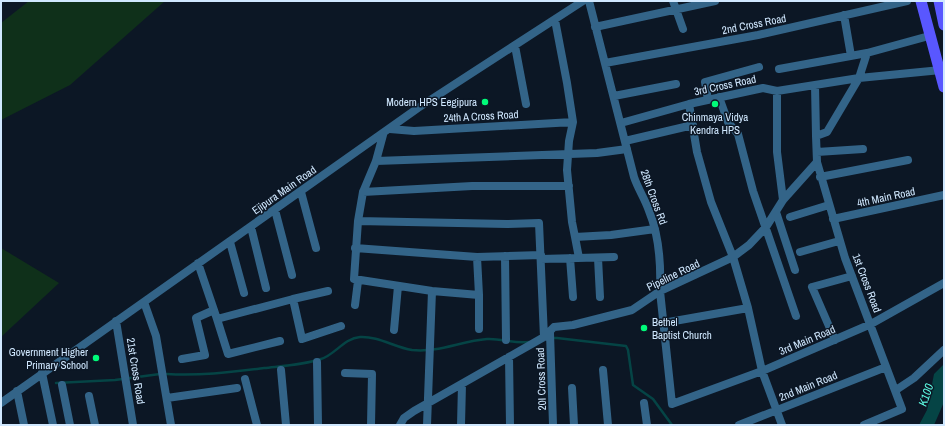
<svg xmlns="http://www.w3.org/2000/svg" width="945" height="426" font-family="'Archivo Narrow',sans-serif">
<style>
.green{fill:#0f301a}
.water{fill:#054445}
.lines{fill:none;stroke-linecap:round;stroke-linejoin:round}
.stream{stroke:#054445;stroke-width:2.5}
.minor{stroke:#336488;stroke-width:8}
.major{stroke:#5957ff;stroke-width:11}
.poi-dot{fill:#00fb7a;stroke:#0c1725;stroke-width:1.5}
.labels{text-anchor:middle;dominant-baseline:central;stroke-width:3;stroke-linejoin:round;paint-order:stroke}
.street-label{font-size:11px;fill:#d0e8ff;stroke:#0c1725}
.poi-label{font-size:11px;fill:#d0e8ff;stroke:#0c1725;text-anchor:end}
.water-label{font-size:12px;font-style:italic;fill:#5effe6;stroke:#0c1725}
</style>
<rect width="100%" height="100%" fill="#0c1725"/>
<path class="green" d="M 29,1 L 165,1 L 70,85 L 1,120 L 1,23 Z
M 1,248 L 59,283 L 1,337 Z"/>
<path class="water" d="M 944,364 L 944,402 L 934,425 L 919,425 L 927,410 L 934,374 Z"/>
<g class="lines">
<path class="stream" d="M 551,338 L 557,338 L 626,346 L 628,350 L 633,385 L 653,399 L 672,425
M 167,374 C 200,376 231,372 264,368 C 282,366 303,365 321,359 C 335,355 344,338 360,337 C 378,336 394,347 412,350 C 438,353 461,341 487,339 C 501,338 513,344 529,342
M 56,383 L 115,380 L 160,374"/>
<path class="minor" d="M 589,1 L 634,177 C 638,189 645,199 649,211 C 659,235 661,265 660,291 L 672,404 L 762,371 L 871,324 L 944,283
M 673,1 L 683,29
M 844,15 L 851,56
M 555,20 L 567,83 L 573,122 L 569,141 L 567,170 L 572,222 L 575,237 L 611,235 L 655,229
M 595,27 L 715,1
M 515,46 L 526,104
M 605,63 L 758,35 L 907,1
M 779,69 L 867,53 L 929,36
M 815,85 L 816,136
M 777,91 L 777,152 L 783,200
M 614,96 L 676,84
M 719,97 L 728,122 L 738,134 L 753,191 L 796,316
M 708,100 L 705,82 L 759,67
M 689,104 L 697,152 L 711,202 L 733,257 L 748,308 L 762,371 L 782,425
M 621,123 L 689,104 L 763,88 L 777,91 L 859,78 L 941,70
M 390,129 L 414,131 L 573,122
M 383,135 L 376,161 L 363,192 L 358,221 L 354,279 L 432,291 L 479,295 L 477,257
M 625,141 L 693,125
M 817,152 L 863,149
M 376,161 L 597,153 L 627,149
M 817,162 L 845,258 L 902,409 L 864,425
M 820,177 L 908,160
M 301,192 L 316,248
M 363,192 L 472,186 L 569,186
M 275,210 L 292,275
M 776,212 L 795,270
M 790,217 L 829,205
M 833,219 L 944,195
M 358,221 L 507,224 L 539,223 L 544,337
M 251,227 L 266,288
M 575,237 L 579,258
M 230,242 L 244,293
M 355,248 L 477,257 L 541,255
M 800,252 L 839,241
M 505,256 L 506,340
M 570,258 L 573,297
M 598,258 L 600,297
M 541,259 L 614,257
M 198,263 L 217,319 L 293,299 L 302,339 L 341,326
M 479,295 L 479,329
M 293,299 L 328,291
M 144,302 L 156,336 L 171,425
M 355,305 L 358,281
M 217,319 L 228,354 L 280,341
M 116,321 L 133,425
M 663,323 L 748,308
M 394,330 L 398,286
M 550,333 L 553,425
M 835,340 L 812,287 L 852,276
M 509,357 L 510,425
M 182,359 L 205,355 L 196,318 L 214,310
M 317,362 L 318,425
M 281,370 L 286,425
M 603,370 L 608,425
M 42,373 L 53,425
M 345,373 L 372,374 L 371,425
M 245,379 L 257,425
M 62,385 L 70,425
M 572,388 L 574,425
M 896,390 L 914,378 L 944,350
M 17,391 L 24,425
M 89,396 L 95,425
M 167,398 L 237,388
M 1,403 L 418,108 L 583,1
M 644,403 L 647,425
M 400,425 L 404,418 L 414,411 L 544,337 L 554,327 L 573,325 L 632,310 L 660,291 L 733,257 L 749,245 L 766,227 L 783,200 L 817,162 L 816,136 L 827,132 L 859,78 L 867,53
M 427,425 L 432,291
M 461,425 L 462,384
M 739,425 L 886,367"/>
<path class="major" d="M 921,1 L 944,87
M 939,1 L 944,25"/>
</g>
<g class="poi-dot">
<circle cx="485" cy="102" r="4"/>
<circle cx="715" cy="104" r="4"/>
<circle cx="644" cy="328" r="4"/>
<circle cx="96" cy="358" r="4"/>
</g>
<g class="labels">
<g class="street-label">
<text transform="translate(754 24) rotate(-11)">2nd Cross Road</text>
<text transform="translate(725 85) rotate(-12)">3rd Cross Road</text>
<text transform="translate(481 116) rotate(-3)">24th A Cross Road</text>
<text transform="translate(284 190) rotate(-35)">Ejipura Main Road</text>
<text transform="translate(654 197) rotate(70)">28th Cross Rd</text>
<text transform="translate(886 197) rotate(-12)">4th Main Road</text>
<text transform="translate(673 275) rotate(-26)">Pipeline Road</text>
<text transform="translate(867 283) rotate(69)">1st Cross Road</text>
<text transform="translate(807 340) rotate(-23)">3rd Main Road</text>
<text transform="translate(136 371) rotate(81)">21st Cross Road</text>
<text transform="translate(541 379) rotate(-92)">20I Cross Road</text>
<text transform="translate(808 386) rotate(-22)">2nd Main Road</text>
</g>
<g class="poi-label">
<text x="477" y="102">Modern HPS Eegipura</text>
<text x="715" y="117" text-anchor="middle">Chinmaya Vidya<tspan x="715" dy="13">Kendra HPS</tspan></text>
<text x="652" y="322" text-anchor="start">Bethel<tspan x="652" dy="13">Baptist Church</tspan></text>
<text x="88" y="352">Government Higher<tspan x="88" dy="13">Primary School</tspan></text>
</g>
<g class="water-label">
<text transform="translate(926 395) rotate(-71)">K100</text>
</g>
</g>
<rect width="945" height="426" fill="none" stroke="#d0e8ff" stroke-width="4"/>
</svg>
